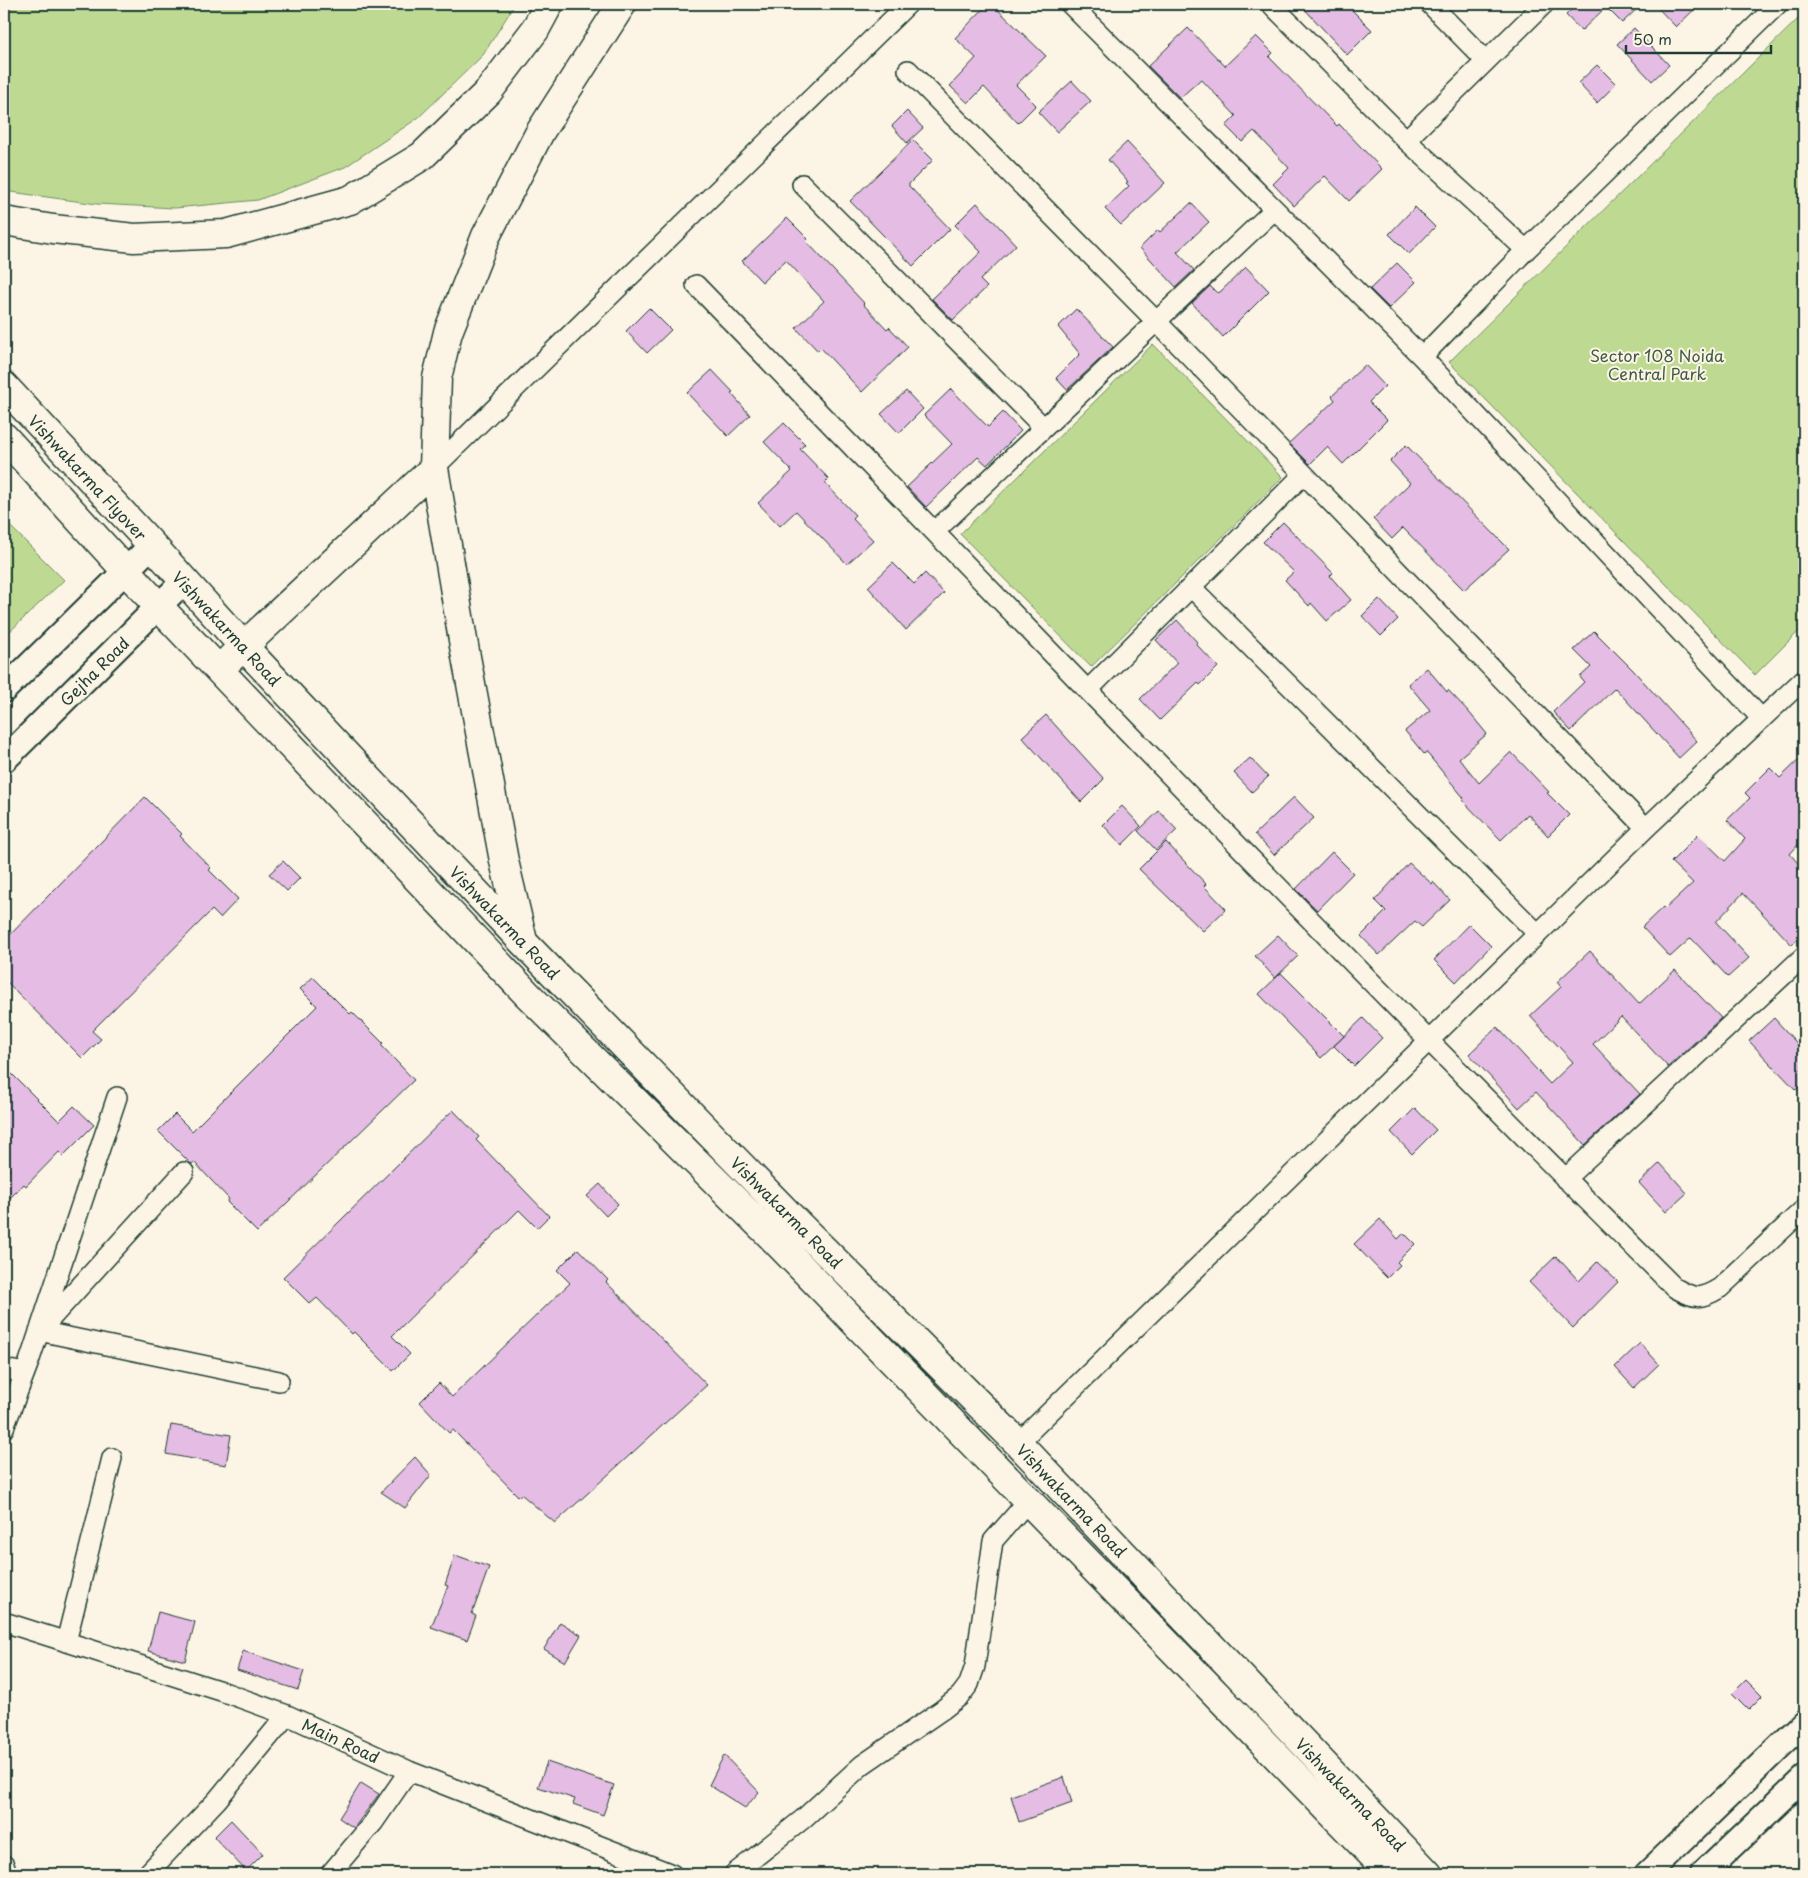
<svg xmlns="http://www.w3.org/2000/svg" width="1808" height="1878" font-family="'Playpen Sans',sans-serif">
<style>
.green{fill:#beda92;stroke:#6e8c63}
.building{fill:#e5bce4;stroke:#1f3d34}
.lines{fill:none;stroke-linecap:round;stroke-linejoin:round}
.minor-casing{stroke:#1f3d34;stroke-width:22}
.tertiary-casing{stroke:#1f3d34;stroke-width:28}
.secondary-casing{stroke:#1f3d34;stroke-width:31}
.minor{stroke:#fcf5e5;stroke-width:19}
.tertiary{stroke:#fcf5e5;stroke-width:24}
.secondary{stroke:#fcf5e5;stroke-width:28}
.labels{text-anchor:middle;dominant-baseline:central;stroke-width:4;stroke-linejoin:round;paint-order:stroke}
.park-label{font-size:16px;fill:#3f5c47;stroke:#fcf5e5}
.street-label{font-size:16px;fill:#1f3d34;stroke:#fcf5e5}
</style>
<rect width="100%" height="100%" fill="#fcf5e5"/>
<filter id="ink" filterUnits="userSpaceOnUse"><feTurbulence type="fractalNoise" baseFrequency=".02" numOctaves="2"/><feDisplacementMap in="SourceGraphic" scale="10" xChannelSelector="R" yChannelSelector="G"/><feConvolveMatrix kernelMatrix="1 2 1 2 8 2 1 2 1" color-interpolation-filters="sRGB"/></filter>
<g filter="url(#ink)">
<path class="green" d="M 4,4 L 515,4 L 483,55 L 418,118 L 345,167 L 258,200 L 175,208 L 97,204 L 4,191 Z
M 1804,13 L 1804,626 L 1755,675 L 1449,362 Z
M 1153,344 L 1283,477 L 1091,667 L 960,534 Z
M 4,520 L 64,580 L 4,637 Z"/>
<path class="building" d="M 988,4 L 992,4 L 1046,56 L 1016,85 L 1036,105 L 1018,123 L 984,87 L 968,103 L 950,86 L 976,58 L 955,38 Z
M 1300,4 L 1346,4 L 1372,30 L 1347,55 Z
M 1577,4 L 1642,4 L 1622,23 L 1606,7 L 1581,31 L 1566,15 Z
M 1654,4 L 1700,4 L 1676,27 Z
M 1188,28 L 1225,66 L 1256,36 L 1273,53 L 1269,57 L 1337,126 L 1339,124 L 1382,169 L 1349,201 L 1325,176 L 1294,206 L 1273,184 L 1289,168 L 1254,131 L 1242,142 L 1226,126 L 1236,116 L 1201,79 L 1180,98 L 1148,66 Z
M 1634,28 L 1669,65 L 1652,81 L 1617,44 Z
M 1597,65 L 1616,84 L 1597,103 L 1578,83 Z
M 1072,81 L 1091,101 L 1057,132 L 1038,112 Z
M 907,111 L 923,128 L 907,143 L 892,126 Z
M 913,140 L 933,160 L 909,184 L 909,186 L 950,229 L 913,266 L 850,201 Z
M 1127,142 L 1165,183 L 1121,225 L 1105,209 L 1129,186 L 1126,183 L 1128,182 L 1108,160 Z
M 977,203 L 1016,245 L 980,280 L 987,287 L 953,320 L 932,299 L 981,252 L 955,225 Z
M 1191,203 L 1209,222 L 1177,252 L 1194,270 L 1176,287 L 1140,248 L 1158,230 L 1160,232 Z
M 1415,207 L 1435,227 L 1409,254 L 1389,234 Z
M 787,218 L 808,239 L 806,241 L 864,303 L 863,304 L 887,329 L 889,327 L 908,347 L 862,392 L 821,348 L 818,351 L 796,328 L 824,301 L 786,260 L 762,282 L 742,261 Z
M 1397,263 L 1416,282 L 1389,308 L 1370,289 Z
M 1246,267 L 1269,291 L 1223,337 L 1192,303 L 1210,286 L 1217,293 L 1220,292 Z
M 649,308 L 671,330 L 647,353 L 626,331 Z
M 1076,309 L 1113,347 L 1067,390 L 1056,378 L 1080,354 L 1058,327 Z
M 1365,365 L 1385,386 L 1369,402 L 1387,420 L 1343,464 L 1327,447 L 1310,464 L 1289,443 L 1335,400 L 1332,396 Z
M 712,370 L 733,392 L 731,393 L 750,415 L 728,436 L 687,393 Z
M 951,389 L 988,427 L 1003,412 L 1021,431 L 987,465 L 978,457 L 926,507 L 907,487 L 952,444 L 924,415 Z
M 906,391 L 923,409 L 899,433 L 881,414 Z
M 784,423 L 805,444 L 800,449 L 829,479 L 825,483 L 855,515 L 852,518 L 873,540 L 847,564 L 796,511 L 780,526 L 758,503 L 792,471 L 764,442 Z
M 1406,445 L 1509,549 L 1464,590 L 1403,528 L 1392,539 L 1373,519 L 1410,483 L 1390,461 Z
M 1283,522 L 1333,573 L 1330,576 L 1351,600 L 1327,621 L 1311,603 L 1309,606 L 1285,580 L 1294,572 L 1263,542 Z
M 893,563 L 914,584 L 925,573 L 944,593 L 906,630 L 868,587 Z
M 1379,599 L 1398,619 L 1381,636 L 1362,616 Z
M 1177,620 L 1197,642 L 1196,644 L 1218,667 L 1200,685 L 1198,683 L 1160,720 L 1140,699 L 1177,663 L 1156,640 Z
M 1594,631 L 1633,670 L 1697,741 L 1679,758 L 1615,688 L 1571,731 L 1553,712 L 1584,682 L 1580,677 L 1591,667 L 1574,650 Z
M 1427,668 L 1447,692 L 1448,690 L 1468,711 L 1487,734 L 1459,758 L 1479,783 L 1511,752 L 1549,792 L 1547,793 L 1569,815 L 1548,836 L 1528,814 L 1501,840 L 1462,800 L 1464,798 L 1426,752 L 1424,754 L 1405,731 L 1430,710 L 1408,684 Z
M 1046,715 L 1104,779 L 1081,802 L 1022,737 Z
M 1804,755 L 1804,838 L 1790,854 L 1804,870 L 1804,933 L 1792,945 L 1743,893 L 1716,922 L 1749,958 L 1728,977 L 1691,938 L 1670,957 L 1642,927 L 1663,907 L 1665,909 L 1693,883 L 1671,862 L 1698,835 L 1725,861 L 1745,839 L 1727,820 L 1750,798 L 1745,793 L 1770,768 L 1780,778 Z
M 1250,758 L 1268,777 L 1252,792 L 1234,773 Z
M 145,797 L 182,834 L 180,836 L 211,868 L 209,870 L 238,899 L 220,918 L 212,910 L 92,1031 L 101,1039 L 82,1058 L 4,979 L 4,941 Z
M 1294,797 L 1314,818 L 1274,855 L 1255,834 Z
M 1122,806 L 1141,826 L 1122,845 L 1103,825 Z
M 1159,811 L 1177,830 L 1156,850 L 1138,831 Z
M 1166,842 L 1206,884 L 1204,886 L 1226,909 L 1203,931 L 1139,869 Z
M 1332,852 L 1353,873 L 1317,910 L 1296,889 Z
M 283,861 L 300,878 L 287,891 L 269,874 Z
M 1409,863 L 1432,884 L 1433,882 L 1450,900 L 1422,927 L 1415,921 L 1379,955 L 1361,936 L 1386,911 L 1375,900 Z
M 1469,924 L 1491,946 L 1456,982 L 1434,960 Z
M 1278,935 L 1298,956 L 1275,978 L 1255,956 Z
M 1590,951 L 1639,1004 L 1675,970 L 1721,1018 L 1668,1067 L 1621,1017 L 1593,1044 L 1640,1094 L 1585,1145 L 1536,1092 L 1519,1108 L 1469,1054 L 1497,1027 L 1550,1084 L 1573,1062 L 1530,1016 L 1561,987 L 1557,982 Z
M 1281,973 L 1344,1036 L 1321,1058 L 1259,994 Z
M 313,977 L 350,1014 L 352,1012 L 383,1043 L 381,1045 L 414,1080 L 257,1232 L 227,1202 L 229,1199 L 194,1162 L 192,1164 L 190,1163 L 158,1131 L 175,1114 L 192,1131 L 317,1006 L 300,989 Z
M 1363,1018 L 1382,1038 L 1354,1066 L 1334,1046 Z
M 1774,1018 L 1804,1051 L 1804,1082 L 1796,1090 L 1749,1041 Z
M 4,1066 L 59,1121 L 74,1106 L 94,1125 L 63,1156 L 59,1152 L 26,1186 L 24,1184 L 4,1204 L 4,1177 L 10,1170 L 4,1164 Z
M 1415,1108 L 1436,1130 L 1412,1154 L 1391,1132 Z
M 453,1110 L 479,1137 L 476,1140 L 549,1216 L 537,1228 L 519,1210 L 392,1336 L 410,1354 L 393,1371 L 354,1332 L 352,1334 L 317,1298 L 310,1304 L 283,1277 Z
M 1660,1163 L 1687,1193 L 1666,1212 L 1639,1183 Z
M 600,1184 L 618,1204 L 606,1216 L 587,1196 Z
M 1380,1219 L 1398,1239 L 1404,1233 L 1415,1244 L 1397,1262 L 1400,1265 L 1387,1278 L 1354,1244 Z
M 578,1249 L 608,1280 L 606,1282 L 707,1385 L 555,1523 L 521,1494 L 519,1497 L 453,1430 L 449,1433 L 420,1402 L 439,1383 L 452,1397 L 570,1283 L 557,1270 Z
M 1556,1256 L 1579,1281 L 1597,1262 L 1618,1282 L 1573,1328 L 1529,1282 Z
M 1640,1343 L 1659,1364 L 1634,1388 L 1615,1367 Z
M 171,1425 L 231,1435 L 226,1465 L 166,1454 Z
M 415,1457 L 431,1475 L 405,1508 L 381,1492 Z
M 455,1555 L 489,1567 L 472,1614 L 476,1616 L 467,1640 L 431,1627 L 448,1586 L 445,1585 Z
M 158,1612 L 195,1622 L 185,1661 L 148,1651 Z
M 560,1622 L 581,1635 L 565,1662 L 544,1649 Z
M 243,1651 L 304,1671 L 298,1690 L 237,1670 Z
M 1746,1680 L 1762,1696 L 1748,1710 L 1732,1694 Z
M 724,1755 L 759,1792 L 745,1808 L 709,1785 Z
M 547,1762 L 614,1785 L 603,1815 L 573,1804 L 575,1799 L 538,1787 Z
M 1064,1777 L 1072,1803 L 1019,1822 L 1011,1796 Z
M 361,1783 L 379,1794 L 354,1828 L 339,1818 Z
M 231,1820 L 263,1854 L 246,1871 L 214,1837 Z"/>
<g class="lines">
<g class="minor-casing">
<path id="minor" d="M 1070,4 L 1422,357 L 1762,719
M 1271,4 L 1406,140 L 1526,250
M 1430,4 L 1486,61
M 908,70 L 1156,321 L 1646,828
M 1406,140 L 1544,4
M 802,184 L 1044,428
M 696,285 C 1021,621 1344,959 1675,1288 C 1695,1299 1700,1300 1720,1288 L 1804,1209
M 1422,357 L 1526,250 L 1778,4
M 434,468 L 908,4
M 935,531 L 1274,210
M 1191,587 L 1538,934
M 1088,690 L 1304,474
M 1565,1179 L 1804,956
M 43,1327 L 184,1172
M 39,1331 L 279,1381
M 4,1369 L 25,1373
M 4,1428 L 29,1362 L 117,1097
M 1018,1443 L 1646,828 L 1804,679
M 4,1622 L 221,1691 L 287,1715 L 409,1771 L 672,1874
M 66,1642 L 112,1458
M 4,1865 L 7,1874
M 147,1874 L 217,1800 L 287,1715
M 330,1874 L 373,1823 L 409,1771
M 734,1874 L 803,1819 L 862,1765 L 942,1710 L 960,1696 L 969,1684 L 975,1666 L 993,1541 L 1028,1501"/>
</g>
<g class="tertiary-casing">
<path id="tertiary" d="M 4,690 L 152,545
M 4,760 L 184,581
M 1647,1874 L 1804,1723
M 1703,1874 L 1804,1778"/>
</g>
<g class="secondary-casing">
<path id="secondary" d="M 4,221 L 53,229 L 134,238 L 226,234 L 350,200 L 422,156 L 488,92 L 535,30 L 549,4
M 4,386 L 152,545 L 244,647 L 523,942 L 793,1219 L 1018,1443 L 1428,1874
M 4,437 L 159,607 L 527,994 L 771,1236 L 1391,1874
M 231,658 L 434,468
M 523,941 L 504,861 L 464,646 L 434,468 L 437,378 L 448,332 L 486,236 L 540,132 L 622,4"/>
</g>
<use href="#minor" class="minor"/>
<use href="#tertiary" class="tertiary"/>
<use href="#secondary" class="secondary"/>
</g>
</g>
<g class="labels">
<g class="park-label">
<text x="1657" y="355">Sector 108 Noida<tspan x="1657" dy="18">Central Park</tspan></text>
</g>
<g class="street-label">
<text transform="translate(88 477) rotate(47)">Vishwakarma Flyover</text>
<text transform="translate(227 628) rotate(47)">Vishwakarma Road</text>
<text transform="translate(94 671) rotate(-45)">Gejha Road</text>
<text transform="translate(505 922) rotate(46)">Vishwakarma Road</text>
<text transform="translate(787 1212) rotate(45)">Vishwakarma Road</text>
<text transform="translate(1072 1500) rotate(46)">Vishwakarma Road</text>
<text transform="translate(341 1740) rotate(25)">Main Road</text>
<text transform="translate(1351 1794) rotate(46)">Vishwakarma Road</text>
</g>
</g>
<rect width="1808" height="1878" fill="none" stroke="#fcf5e5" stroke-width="20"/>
<rect x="10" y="10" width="1788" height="1858" fill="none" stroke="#1f3d34" stroke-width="2" filter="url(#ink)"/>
<path d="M1626 45v8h145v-8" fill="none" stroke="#1f3d34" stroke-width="2.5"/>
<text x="1633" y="45" font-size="15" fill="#1f3d34" stroke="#fcf5e5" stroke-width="4" paint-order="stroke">50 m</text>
</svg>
